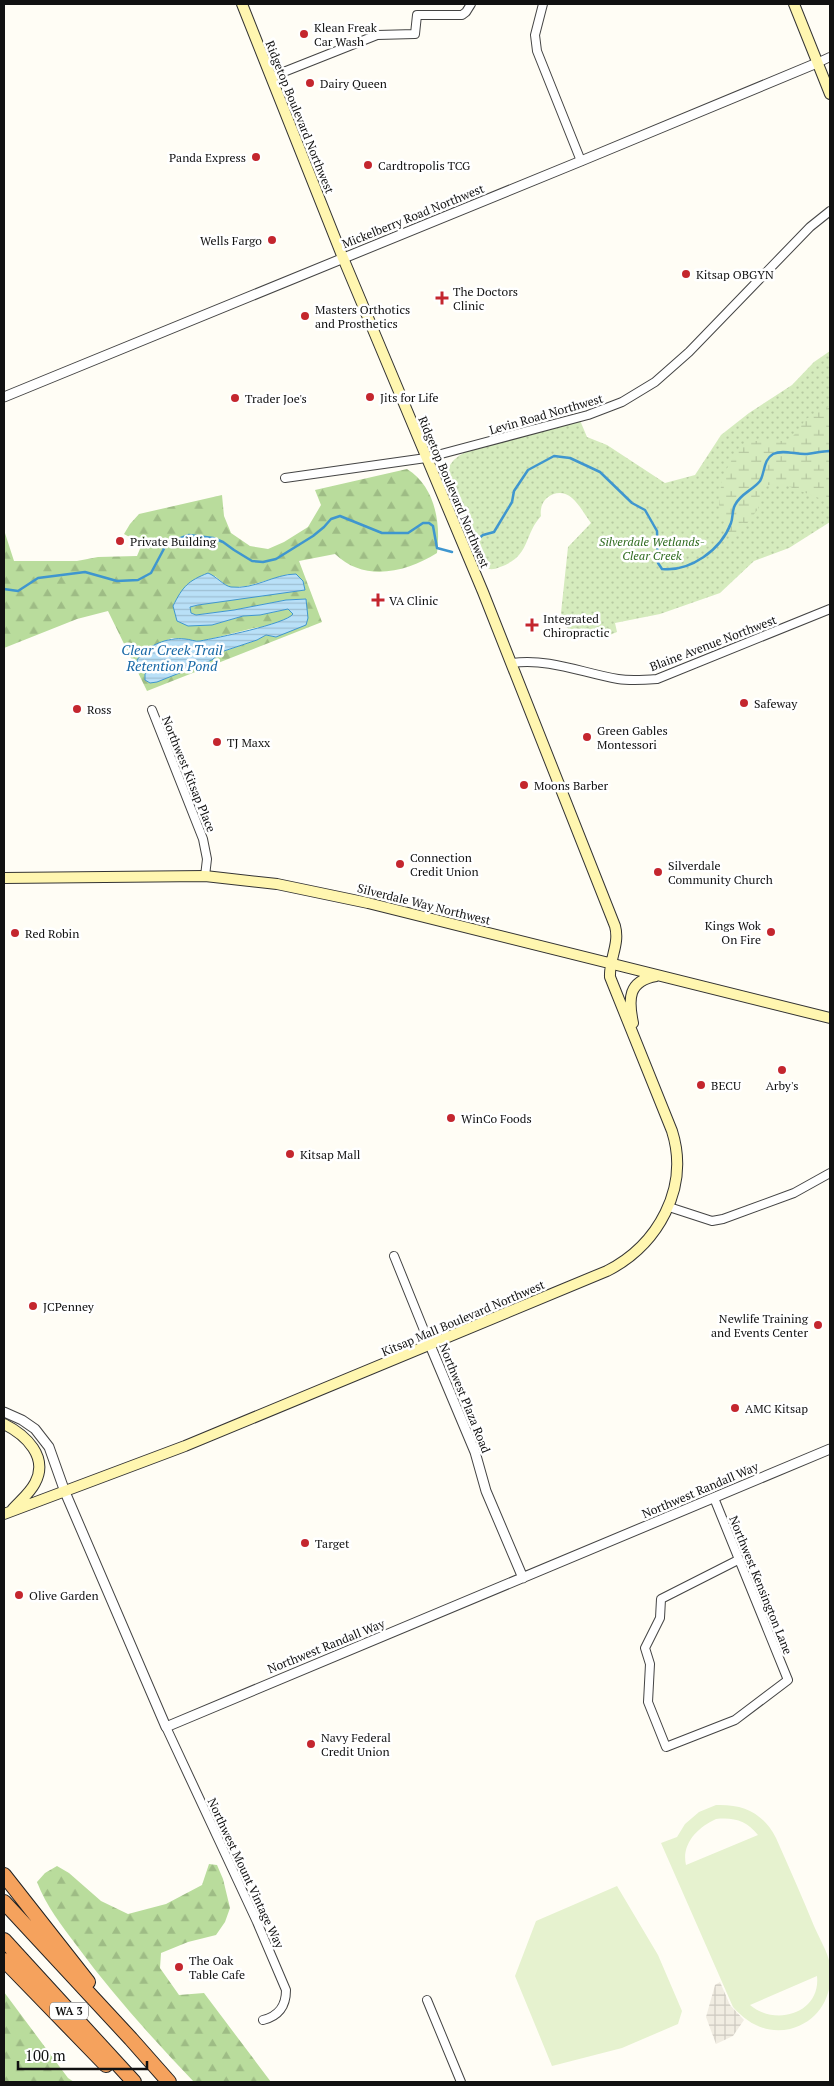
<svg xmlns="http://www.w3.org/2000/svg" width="834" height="2086" font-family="'PT Serif',serif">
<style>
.grass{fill:url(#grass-dots)}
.forest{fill:url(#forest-firs);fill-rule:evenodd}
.wetland{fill:url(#wetland-marsh)}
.pitch{fill:#e6f2cf;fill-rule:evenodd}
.plaza{fill:url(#plaza-grid)}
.water{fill:url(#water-rules);stroke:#3f96cf}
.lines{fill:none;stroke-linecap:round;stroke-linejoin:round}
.stream{stroke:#3f96cf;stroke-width:2.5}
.minor-casing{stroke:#444;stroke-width:10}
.tertiary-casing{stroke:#444;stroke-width:11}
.secondary-casing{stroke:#333;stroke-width:12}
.motorway-casing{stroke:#222;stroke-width:16}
.minor{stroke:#fff;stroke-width:8}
.tertiary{stroke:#fff;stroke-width:9}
.secondary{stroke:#fff6b0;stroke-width:10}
.motorway{stroke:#f5a25d;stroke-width:14}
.poi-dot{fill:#c4262e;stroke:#fff;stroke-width:2}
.labels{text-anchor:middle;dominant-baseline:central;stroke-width:5;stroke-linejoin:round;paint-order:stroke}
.shield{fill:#fff;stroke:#585858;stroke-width:1}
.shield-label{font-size:11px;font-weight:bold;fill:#111}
.poi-label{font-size:12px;fill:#111;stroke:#fff;text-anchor:start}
.street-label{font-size:12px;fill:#111;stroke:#fff}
.park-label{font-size:12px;font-style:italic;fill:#2f6b1f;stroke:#fff}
.water-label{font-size:14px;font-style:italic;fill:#1768a6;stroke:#fff}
</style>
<defs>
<pattern id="grass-dots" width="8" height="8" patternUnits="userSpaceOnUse" patternTransform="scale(1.25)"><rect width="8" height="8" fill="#d5ebbd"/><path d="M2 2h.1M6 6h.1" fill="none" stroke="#b6c8a1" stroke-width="1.8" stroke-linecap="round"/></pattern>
<pattern id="forest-firs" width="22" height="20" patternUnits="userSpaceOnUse" patternTransform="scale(1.25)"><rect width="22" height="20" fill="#b9dc9c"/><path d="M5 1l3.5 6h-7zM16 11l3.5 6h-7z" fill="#9ebc85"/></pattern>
<pattern id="wetland-marsh" width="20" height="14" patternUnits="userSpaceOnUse" patternTransform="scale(1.25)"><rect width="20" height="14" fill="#d5ebbd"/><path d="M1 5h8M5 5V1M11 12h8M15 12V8" fill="none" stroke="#b6c8a1"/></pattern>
<pattern id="plaza-grid" width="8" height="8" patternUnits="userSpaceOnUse" patternTransform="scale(1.25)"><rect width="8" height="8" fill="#f1ede2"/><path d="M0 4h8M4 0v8" fill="none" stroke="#cecac1"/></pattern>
<pattern id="water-rules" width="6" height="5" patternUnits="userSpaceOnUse" patternTransform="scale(1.25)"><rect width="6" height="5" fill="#b9e0f7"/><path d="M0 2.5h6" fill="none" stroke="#9ebfd3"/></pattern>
</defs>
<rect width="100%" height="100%" fill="#fffdf5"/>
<path class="grass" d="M 830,351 L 830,522 L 789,548 L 754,561 L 720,593 L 660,614 L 615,623 L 617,632 L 602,638 L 587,639 L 576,635 L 565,626 L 561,613 L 568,547 L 591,523 C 585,515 579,504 572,498 C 559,486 538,497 541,516 C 523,536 531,556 500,567 C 491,571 486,570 480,561 L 446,482 C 447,473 447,468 453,461 C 471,441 551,425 579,418 L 587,437 L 607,445 L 665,483 L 695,475 L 721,435 L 749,413 L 792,385 L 814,362 Z"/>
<path class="forest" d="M 407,469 C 435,486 441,523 437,553 C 405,573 364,582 335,554 L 299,561 L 322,622 L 147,691 L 108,611 L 77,619 L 4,648 L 4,530 L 14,561 L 77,561 L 98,557 L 137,556 L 142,544 L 124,534 L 130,524 L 139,514 L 222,495 L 224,516 L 231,533 L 250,546 L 268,549 L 284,542 L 308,527 L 321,505 L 315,490 ZM 289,574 L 296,574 L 303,581 L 304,590 L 216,601 L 190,607 L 191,613 L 196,615 L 234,610 L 286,600 L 306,599 L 276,637 L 266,635 L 257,640 L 221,652 L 212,660 L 149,670 L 148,648 L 172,638 L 198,642 L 254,628 L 268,626 L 289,619 L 293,614 L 288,609 L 260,615 L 243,616 L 212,625 L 173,606 L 215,576 L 229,588 L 247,586 Z
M 209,1864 L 217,1865 L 223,1879 L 230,1908 L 225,1922 L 216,1935 L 188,1942 L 161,1953 L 160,1968 L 179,1995 L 204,1993 L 271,2082 L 194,2082 C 153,2039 113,1995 77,1946 C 62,1926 46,1906 37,1882 L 45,1873 L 57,1866 L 69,1873 L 101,1901 L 128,1914 L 166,1904 L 202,1885 Z
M 4,1992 L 68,2078 L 74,2082 L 4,2082 Z"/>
<path class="wetland" d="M 830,406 L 830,499 L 824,500 L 785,485 L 764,485 L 760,493 L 758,509 L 739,534 L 726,534 L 719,504 L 722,477 L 739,448 L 750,441 L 788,441 L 795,434 L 806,419 Z"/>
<path class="pitch" d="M 716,1805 C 744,1804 763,1813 776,1838 C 789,1867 802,1897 814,1926 C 819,1938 828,1952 830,1965 C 834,1994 820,2021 790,2029 C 767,2034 748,2024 733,2007 L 661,1843 L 677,1837 L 685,1824 L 699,1812 ZM 716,1819 C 734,1817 747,1821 758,1835 L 686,1865 C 681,1844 698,1827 716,1819 ZM 817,1976 C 821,2013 776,2027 750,2005 Z
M 617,1886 L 658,1955 L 682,2011 L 678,2024 L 622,2048 L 552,2066 L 515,1976 L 536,1921 Z"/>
<path class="plaza" d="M 720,1982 L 730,2005 L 744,2020 L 733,2036 L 716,2044 L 706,2017 L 715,1985 Z"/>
<path class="water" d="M 208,573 C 216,576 224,586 231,587 C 254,590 274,574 296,574 L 303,581 L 305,590 L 198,605 L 190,607 L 191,613 L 196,615 L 234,610 L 286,600 L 306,599 L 308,618 L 306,625 L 276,637 L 266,635 L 257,640 L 221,652 L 212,660 L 157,682 L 150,683 L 145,680 L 145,674 L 149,670 L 148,667 L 139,665 L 137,660 C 147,645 168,637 185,639 C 190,639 195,642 200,641 C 216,638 286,624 293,614 L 288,609 L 260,615 L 243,616 L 212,625 L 188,626 L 177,621 L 173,606 C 183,586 188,581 208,573 Z"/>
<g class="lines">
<path class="stream" d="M 473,543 L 483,535 L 494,532 L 512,502 L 514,491 L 528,470 L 554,456 L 570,458 L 600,472 L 632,503 L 645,510 L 657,531 L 658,563 L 662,569 C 690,572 721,550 731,523 C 733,518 732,510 735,505 C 740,494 753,490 760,481 C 765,473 763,460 773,454 C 783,449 797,455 807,454 C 815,453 822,451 830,451
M 4,589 L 18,591 L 38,578 L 85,572 L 117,581 L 138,580 L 151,573 L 167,543 L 189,535 L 213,538 L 223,542 L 234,550 L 252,561 L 263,562 L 276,559 L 313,536 L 324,527 L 331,519 L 340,516 L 382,533 L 408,533 L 423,523 L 429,523 L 433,526 L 437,548 L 452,552"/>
<g class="minor-casing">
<path id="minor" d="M 543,4 L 535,35 L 537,51 L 581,161
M 817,63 L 830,57
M 271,77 L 377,35 L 415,34 L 417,15 L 462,15 L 466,12 L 471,4
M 285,478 L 426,458 L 588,415 L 622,402 L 655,382 L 689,352 L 810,227 L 830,211
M 512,663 C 550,658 582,673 618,679 C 631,681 644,680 657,679 L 830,609
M 152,710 L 203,839 L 207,859 L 205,876
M 669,1207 L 712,1221 L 723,1219 L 794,1193 L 830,1173
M 394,1256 L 430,1345
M 714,1498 L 788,1680 L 735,1720 L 666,1747 L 648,1702 L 650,1664 L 645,1648 L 660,1618 L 661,1599 L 738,1560
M 166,1727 L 257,1922 L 286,1990 C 286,2006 279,2016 263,2020
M 427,2000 L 461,2082"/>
</g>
<g class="tertiary-casing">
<path id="tertiary" d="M 4,397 L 581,161 L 817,63
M 430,1345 L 475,1452 L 486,1491 L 523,1578
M 4,1412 L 22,1420 L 35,1429 L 49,1447 L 65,1492 L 166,1727 L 830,1449"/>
</g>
<g class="secondary-casing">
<path id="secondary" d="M 794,4 L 830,94
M 4,878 L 205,876 L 277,884 L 368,903 L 830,1018
M 633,1023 C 628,999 628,981 656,976
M 4,1424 C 26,1435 49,1457 35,1483 C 30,1493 20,1501 12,1510
M 4,1514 L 185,1446 L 607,1271 C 658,1245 690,1188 672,1131 L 610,977 C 609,959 620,944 615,926 L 483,592 L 343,258 L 242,4"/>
</g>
<g class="motorway-casing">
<path id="motorway" d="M 4,1875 L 88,1982
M 4,1902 L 131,2039 L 169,2082
M 4,1940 L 134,2082
M 4,1960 L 106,2065"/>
</g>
<use href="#minor" class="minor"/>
<use href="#tertiary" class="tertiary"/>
<use href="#secondary" class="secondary"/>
<use href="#motorway" class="motorway"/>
</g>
<g class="poi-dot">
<circle cx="304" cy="34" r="5"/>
<circle cx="310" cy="83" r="5"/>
<circle cx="256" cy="157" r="5"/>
<circle cx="368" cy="165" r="5"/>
<circle cx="272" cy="240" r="5"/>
<circle cx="686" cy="274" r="5"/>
<path d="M439.5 290.5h5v5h5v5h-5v5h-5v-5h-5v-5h5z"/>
<circle cx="305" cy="316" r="5"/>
<circle cx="370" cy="397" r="5"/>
<circle cx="235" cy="398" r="5"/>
<circle cx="120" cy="541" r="5"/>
<path d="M375.5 592.5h5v5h5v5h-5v5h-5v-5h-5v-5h5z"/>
<path d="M529.5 617.5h5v5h5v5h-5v5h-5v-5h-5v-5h5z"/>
<circle cx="744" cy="703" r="5"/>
<circle cx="77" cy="709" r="5"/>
<circle cx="587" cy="737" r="5"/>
<circle cx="217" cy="742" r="5"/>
<circle cx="524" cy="785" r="5"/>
<circle cx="400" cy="864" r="5"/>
<circle cx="658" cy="872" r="5"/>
<circle cx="771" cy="932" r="5"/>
<circle cx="15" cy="933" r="5"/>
<circle cx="782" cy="1070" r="5"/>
<circle cx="701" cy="1085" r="5"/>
<circle cx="451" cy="1118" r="5"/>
<circle cx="290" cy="1154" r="5"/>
<circle cx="33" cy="1306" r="5"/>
<circle cx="818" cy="1325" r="5"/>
<circle cx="735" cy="1408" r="5"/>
<circle cx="305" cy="1543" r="5"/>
<circle cx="19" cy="1595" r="5"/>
<circle cx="311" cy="1744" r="5"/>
<circle cx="179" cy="1967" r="5"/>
</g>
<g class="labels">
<rect class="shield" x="50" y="2002.5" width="38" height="17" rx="4"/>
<g class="shield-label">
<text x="69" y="2011">WA 3</text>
</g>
<g class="poi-label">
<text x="314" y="27">Klean Freak<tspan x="314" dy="14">Car Wash</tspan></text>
<text x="320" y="83">Dairy Queen</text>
<text x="246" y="157" text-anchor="end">Panda Express</text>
<text x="378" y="165">Cardtropolis TCG</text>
<text x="262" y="240" text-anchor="end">Wells Fargo</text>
<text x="696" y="274">Kitsap OBGYN</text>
<text x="453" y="291">The Doctors<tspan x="453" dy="14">Clinic</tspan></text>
<text x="315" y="309">Masters Orthotics<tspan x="315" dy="14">and Prosthetics</tspan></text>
<text x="380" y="397">Jits for Life</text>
<text x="245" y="398">Trader Joe's</text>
<text x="130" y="541">Private Building</text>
<text x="389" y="600">VA Clinic</text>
<text x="543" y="618">Integrated<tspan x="543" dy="14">Chiropractic</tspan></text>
<text x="754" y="703">Safeway</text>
<text x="87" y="709">Ross</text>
<text x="597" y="730">Green Gables<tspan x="597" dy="14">Montessori</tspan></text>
<text x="227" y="742">TJ Maxx</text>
<text x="534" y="785">Moons Barber</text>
<text x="410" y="857">Connection<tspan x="410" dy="14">Credit Union</tspan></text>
<text x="668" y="865">Silverdale<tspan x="668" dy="14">Community Church</tspan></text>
<text x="761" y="925" text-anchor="end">Kings Wok<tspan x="761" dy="14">On Fire</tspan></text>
<text x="25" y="933">Red Robin</text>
<text x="711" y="1085">BECU</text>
<text x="782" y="1085" text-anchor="middle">Arby's</text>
<text x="461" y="1118">WinCo Foods</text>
<text x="300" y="1154">Kitsap Mall</text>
<text x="43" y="1306">JCPenney</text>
<text x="808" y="1318" text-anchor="end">Newlife Training<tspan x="808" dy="14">and Events Center</tspan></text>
<text x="745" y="1408">AMC Kitsap</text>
<text x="315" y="1543">Target</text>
<text x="29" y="1595">Olive Garden</text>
<text x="321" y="1737">Navy Federal<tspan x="321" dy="14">Credit Union</tspan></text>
<text x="189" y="1960">The Oak<tspan x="189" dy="14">Table Cafe</tspan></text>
</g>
<g class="street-label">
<text transform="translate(300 117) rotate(68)">Ridgetop Boulevard Northwest</text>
<text transform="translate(413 216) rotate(-22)">Mickelberry Road Northwest</text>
<text transform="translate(546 414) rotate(-16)">Levin Road Northwest</text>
<text transform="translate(454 492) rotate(67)">Ridgetop Boulevard Northwest</text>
<text transform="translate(713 643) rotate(-21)">Blaine Avenue Northwest</text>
<text transform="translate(189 774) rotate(68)">Northwest Kitsap Place</text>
<text transform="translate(424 904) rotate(14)">Silverdale Way Northwest</text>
<text transform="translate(463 1318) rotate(-23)">Kitsap Mall Boulevard Northwest</text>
<text transform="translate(465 1398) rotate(68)">Northwest Plaza Road</text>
<text transform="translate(700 1490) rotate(-23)">Northwest Randall Way</text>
<text transform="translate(761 1585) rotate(68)">Northwest Kensington Lane</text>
<text transform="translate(326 1646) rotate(-22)">Northwest Randall Way</text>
<text transform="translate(246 1873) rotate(65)">Northwest Mount Vintage Way</text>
</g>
<g class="park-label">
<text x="652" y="541">Silverdale Wetlands-<tspan x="652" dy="14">Clear Creek</tspan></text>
</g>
<g class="water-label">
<text x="172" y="649">Clear Creek Trail<tspan x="172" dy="16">Retention Pond</tspan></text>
</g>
</g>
<rect width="834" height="2086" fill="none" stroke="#111111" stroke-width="10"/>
<path d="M18 2061v8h129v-8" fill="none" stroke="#111111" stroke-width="2.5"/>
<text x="25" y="2061" font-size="15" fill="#111111" stroke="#ffffff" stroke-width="4" paint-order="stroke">100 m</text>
</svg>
